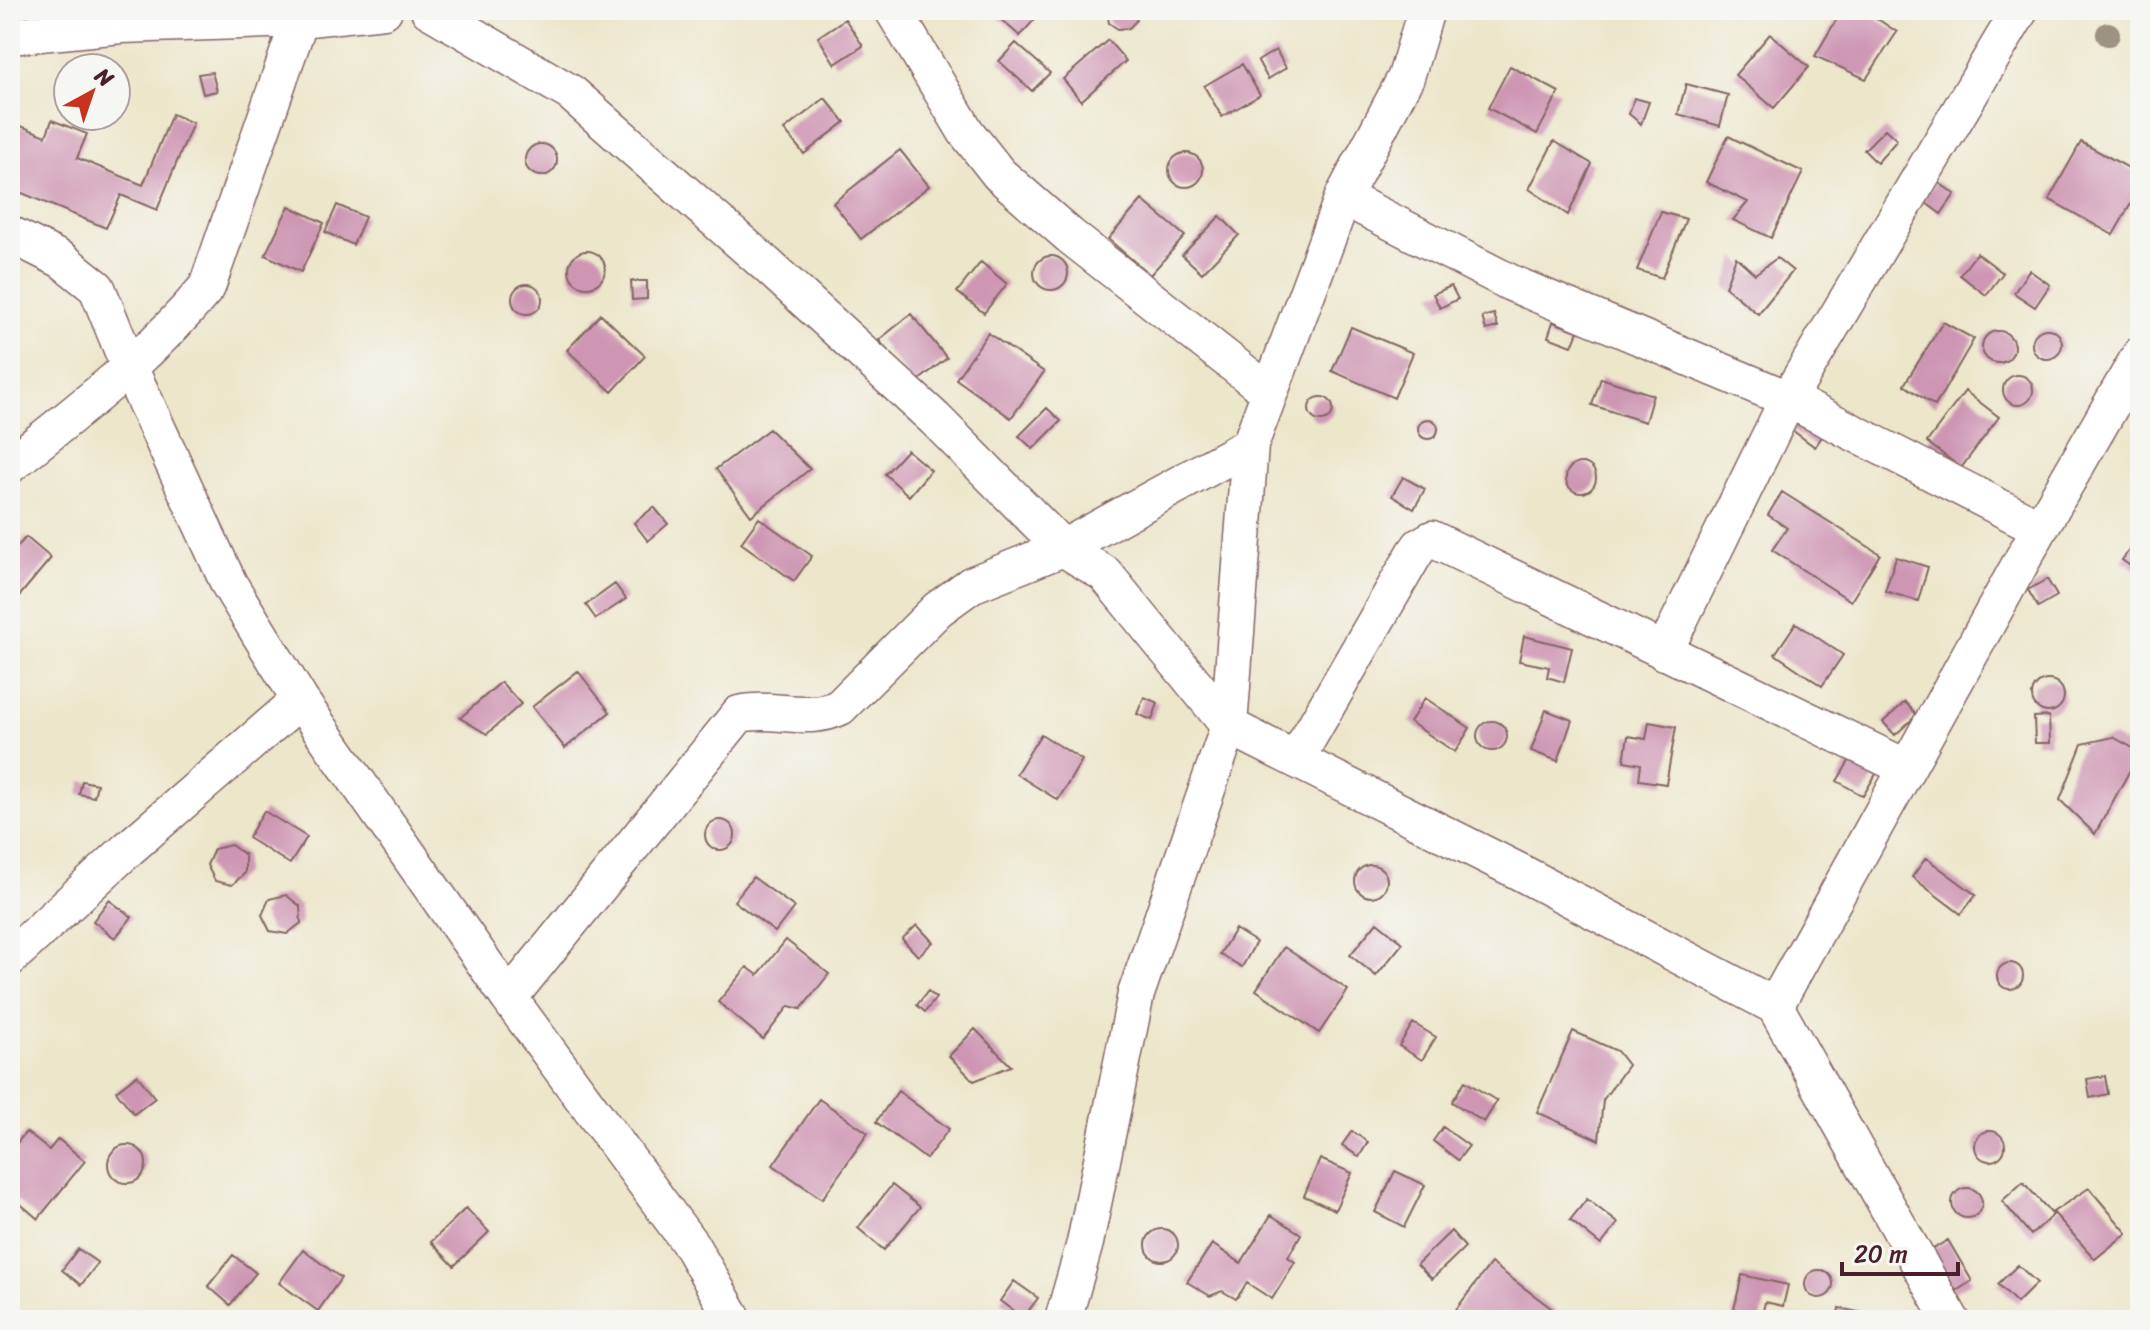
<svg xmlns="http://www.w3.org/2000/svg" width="2150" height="1330" font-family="Sriracha,sans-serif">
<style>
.building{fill:#ce96b3}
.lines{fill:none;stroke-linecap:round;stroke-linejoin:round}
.minor-casing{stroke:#836563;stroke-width:39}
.minor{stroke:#fff;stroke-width:36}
.tree{fill:#9c9382}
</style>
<rect width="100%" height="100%" fill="#f6f6f2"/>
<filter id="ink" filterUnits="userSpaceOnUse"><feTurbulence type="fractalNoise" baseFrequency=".0125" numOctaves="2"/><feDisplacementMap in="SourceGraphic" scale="16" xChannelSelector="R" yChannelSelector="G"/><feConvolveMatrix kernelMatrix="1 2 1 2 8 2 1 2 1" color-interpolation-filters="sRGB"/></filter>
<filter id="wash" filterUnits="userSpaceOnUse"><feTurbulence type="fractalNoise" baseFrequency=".006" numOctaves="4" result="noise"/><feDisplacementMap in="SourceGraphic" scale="32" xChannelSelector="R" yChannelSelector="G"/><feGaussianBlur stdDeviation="1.8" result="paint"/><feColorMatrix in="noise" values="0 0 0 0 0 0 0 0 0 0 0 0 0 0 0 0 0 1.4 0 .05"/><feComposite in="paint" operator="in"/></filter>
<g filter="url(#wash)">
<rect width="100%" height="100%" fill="#ece6ca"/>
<g id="blocks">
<path class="building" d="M 1006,10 L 1037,10 L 1040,13 L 1020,36 L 999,18 Z
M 1107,10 L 1138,10 L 1136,21 L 1129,28 L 1118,29 L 1109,23 Z
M 1842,10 L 1864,10 L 1897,32 L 1866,79 L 1815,56 Z
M 845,19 L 863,46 L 835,64 L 818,37 Z
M 1770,34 L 1809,67 L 1774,108 L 1735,75 Z
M 1108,40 L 1126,61 L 1081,101 L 1063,79 Z
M 1016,43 L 1050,73 L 1032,91 L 999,61 Z
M 1276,50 L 1286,68 L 1268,79 L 1258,61 Z
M 1242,64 L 1260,95 L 1222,117 L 1204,86 Z
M 1510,66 L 1559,92 L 1537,134 L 1488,108 Z
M 212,72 L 217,91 L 203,94 L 198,74 Z
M 1686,84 L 1728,95 L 1720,126 L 1678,114 Z
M 825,98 L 845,122 L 804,154 L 784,130 Z
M 1634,98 L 1649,102 L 1641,124 L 1629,114 Z
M 172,114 L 193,123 L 157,210 L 121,195 L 106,228 L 10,188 L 10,181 L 18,173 L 10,165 L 10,138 L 16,124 L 46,136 L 52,120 L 87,134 L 77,158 L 143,185 Z
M 1885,129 L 1897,140 L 1877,163 L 1864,150 Z
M 1728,136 L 1803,172 L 1771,238 L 1733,220 L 1748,202 L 1706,182 Z
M 1554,141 L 1592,164 L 1568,215 L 1529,189 Z
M 2081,142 L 2140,174 L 2140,188 L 2113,235 L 2049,199 Z
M525 160a16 16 0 1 1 32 0a16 16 0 1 1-32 0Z
M 900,150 L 929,186 L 861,239 L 833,203 Z
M1169 170a17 17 0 1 1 34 0a17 17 0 1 1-34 0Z
M 1936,181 L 1955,194 L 1941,214 L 1922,200 Z
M 1142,200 L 1185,236 L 1150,275 L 1108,239 Z
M 337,205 L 365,217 L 353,245 L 325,232 Z
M 289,206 L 324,223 L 301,272 L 265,255 Z
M 1661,212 L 1686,219 L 1662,278 L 1637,270 Z
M 1220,216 L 1239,235 L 1202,273 L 1182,255 Z
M569 269a18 18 0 1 1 36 0a18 18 0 1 1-36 0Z
M 1977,253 L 2003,273 L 1986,295 L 1960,275 Z
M1034 273a17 17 0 1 1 34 0a17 17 0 1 1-34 0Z
M 1736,257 L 1755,274 L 1777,258 L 1793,271 L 1758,314 L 1725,287 Z
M 981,262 L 1007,284 L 984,313 L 957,292 Z
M 2029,270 L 2050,285 L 2035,307 L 2014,293 Z
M 631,281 L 647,281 L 647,299 L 632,300 Z
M512 299a15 15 0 1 1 30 0a15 15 0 1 1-30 0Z
M 1451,286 L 1458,299 L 1440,308 L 1433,294 Z
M 601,314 L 645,356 L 612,392 L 567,350 Z
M 911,314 L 947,358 L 914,384 L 879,340 Z
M 1494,314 L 1498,327 L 1486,330 L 1482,317 Z
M 1553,322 L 1578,331 L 1572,346 L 1548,337 Z
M 1943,322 L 1974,339 L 1935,406 L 1904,385 Z
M 1351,327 L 1413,353 L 1394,398 L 1332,371 Z
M2032 344a15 15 0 1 1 30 0a15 15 0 1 1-30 0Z
M1982 347a16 16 0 1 1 32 0a16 16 0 1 1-32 0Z
M 988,333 L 1044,372 L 1011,418 L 956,379 Z
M2003 390a15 15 0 1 1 30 0a15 15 0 1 1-30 0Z
M 1601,378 L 1653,395 L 1645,422 L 1592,405 Z
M 1965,391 L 1999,417 L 1961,468 L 1927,442 Z
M1309 409a12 12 0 1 1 24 0a12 12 0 1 1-24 0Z
M 1047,408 L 1061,421 L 1033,449 L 1019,436 Z
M 1804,413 L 1827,429 L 1815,447 L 1792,430 Z
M1418 429a10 10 0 1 1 20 0a10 10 0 1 1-20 0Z
M 769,429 L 810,469 L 751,516 L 716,469 Z
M 907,450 L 931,470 L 909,496 L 885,474 Z
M1566 478a15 15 0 1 1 30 0a15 15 0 1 1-30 0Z
M 1403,477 L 1425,489 L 1414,509 L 1392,496 Z
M 1782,492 L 1880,554 L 1851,601 L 1772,550 L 1787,528 L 1768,515 Z
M 654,507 L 668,524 L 648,541 L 634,523 Z
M 759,518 L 812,556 L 794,581 L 741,543 Z
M 2140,535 L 2140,573 L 2122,560 Z
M 26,537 L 51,558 L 16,600 L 10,595 L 10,555 Z
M 1896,557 L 1928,567 L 1918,601 L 1885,591 Z
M 2047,579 L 2057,596 L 2038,607 L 2028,590 Z
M 615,584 L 626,599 L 596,619 L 586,605 Z
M 1796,623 L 1843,655 L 1822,686 L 1775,654 Z
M 1524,636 L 1572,648 L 1564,682 L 1547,677 L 1549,667 L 1519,661 Z
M 578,671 L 610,712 L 565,748 L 532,707 Z
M2032 696a16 16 0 1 1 32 0a16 16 0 1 1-32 0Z
M 501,682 L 521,704 L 487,734 L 460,718 Z
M 1144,697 L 1158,703 L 1152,720 L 1137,714 Z
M 1425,698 L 1470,728 L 1455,752 L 1410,722 Z
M 1905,702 L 1917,715 L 1895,735 L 1883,722 Z
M 1546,710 L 1572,720 L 1558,761 L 1531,751 Z
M 2049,716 L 2050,743 L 2035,743 L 2034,717 Z
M1477 736a15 15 0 1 1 30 0a15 15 0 1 1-30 0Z
M 1649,722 L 1676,727 L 1666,784 L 1639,780 L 1641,764 L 1624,761 L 1628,736 L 1646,739 Z
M 1041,734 L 1082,760 L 1058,800 L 1016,774 Z
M 2113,737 L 2140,752 L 2095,834 L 2060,800 L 2082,744 Z
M 1851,758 L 1876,774 L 1863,796 L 1837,781 Z
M 82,781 L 97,784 L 94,797 L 79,794 Z
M 264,811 L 307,837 L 290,864 L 248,838 Z
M705 835a15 15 0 1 1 30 0a15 15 0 1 1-30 0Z
M 231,845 L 245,855 L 245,873 L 232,885 L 215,881 L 207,865 L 214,849 Z
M 1926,858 L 1976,895 L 1961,914 L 1912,877 Z
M1355 881a16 16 0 1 1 32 0a16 16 0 1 1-32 0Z
M 753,877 L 794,907 L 775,932 L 734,901 Z
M 286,895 L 300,906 L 301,923 L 287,934 L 270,931 L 262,915 L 269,899 Z
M 109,900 L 132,917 L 115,938 L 93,921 Z
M 1377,922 L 1403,943 L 1376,976 L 1350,955 Z
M 917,925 L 933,942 L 918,956 L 902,939 Z
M 1235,929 L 1256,942 L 1242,967 L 1220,954 Z
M 786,940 L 829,974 L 801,1009 L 789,1006 L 763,1039 L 718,1002 L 747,967 L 758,975 Z
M 1284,947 L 1348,990 L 1319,1033 L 1256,990 Z
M1997 976a13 13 0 1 1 26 0a13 13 0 1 1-26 0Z
M 928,991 L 936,998 L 925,1012 L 917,1005 Z
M 1413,1023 L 1436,1037 L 1422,1060 L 1399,1046 Z
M 975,1029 L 1011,1066 L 974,1081 L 949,1056 Z
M 1573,1031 L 1617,1051 L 1628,1065 L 1603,1100 L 1599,1140 L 1537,1112 Z
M 137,1075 L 155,1098 L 134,1114 L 116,1091 Z
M 2105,1076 L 2108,1094 L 2090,1098 L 2087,1079 Z
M 1465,1081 L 1497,1101 L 1484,1122 L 1452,1102 Z
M 898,1091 L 949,1129 L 926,1159 L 876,1122 Z
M 819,1099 L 868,1133 L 822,1199 L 773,1165 Z
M 1443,1127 L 1469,1146 L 1458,1160 L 1433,1141 Z
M1975 1146a15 15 0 1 1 30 0a15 15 0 1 1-30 0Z
M 1352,1131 L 1368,1142 L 1359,1157 L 1342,1145 Z
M 26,1132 L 49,1150 L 58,1139 L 85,1161 L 38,1219 L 10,1195 L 10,1151 Z
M108 1164a19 19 0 1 1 38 0a19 19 0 1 1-38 0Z
M 1320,1159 L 1352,1173 L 1335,1210 L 1304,1196 Z
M 1395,1171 L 1425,1185 L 1404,1227 L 1375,1212 Z
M 2023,1182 L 2053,1215 L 2031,1235 L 2002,1201 Z
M 892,1185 L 920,1207 L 884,1250 L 858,1228 Z
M1952 1203a15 15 0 1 1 30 0a15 15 0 1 1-30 0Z
M 2089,1188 L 2127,1233 L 2095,1259 L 2053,1212 Z
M 1587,1199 L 1618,1223 L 1601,1245 L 1570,1220 Z
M 466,1208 L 489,1232 L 454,1266 L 431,1242 Z
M 1271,1215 L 1301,1234 L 1288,1257 L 1295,1262 L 1272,1299 L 1247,1283 L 1236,1299 L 1222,1291 L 1210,1296 L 1187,1282 L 1212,1244 L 1241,1263 Z
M1146 1245a16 16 0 1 1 32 0a16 16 0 1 1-32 0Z
M 1451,1231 L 1465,1247 L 1432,1279 L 1417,1264 Z
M 1948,1240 L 1972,1281 L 1948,1296 L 1923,1255 Z
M 78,1249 L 98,1263 L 81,1285 L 62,1270 Z
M 303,1250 L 341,1278 L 318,1311 L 279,1283 Z
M 233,1255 L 256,1273 L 230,1305 L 208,1286 Z
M 1491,1263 L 1555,1311 L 1549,1320 L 1448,1320 Z
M 2018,1265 L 2037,1283 L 2017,1303 L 1998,1284 Z
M1805 1284a14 14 0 1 1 28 0a14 14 0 1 1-28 0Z
M 1742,1275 L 1788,1285 L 1783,1306 L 1765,1302 L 1761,1320 L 1732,1318 Z
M 1014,1281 L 1038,1298 L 1023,1318 L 1000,1301 Z
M 1839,1308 L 1863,1313 L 1861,1320 L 1837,1320 Z"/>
</g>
</g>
<g filter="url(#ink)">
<use href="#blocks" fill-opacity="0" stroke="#836563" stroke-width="2"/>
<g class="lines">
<g class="minor-casing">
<path id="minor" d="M 429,10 L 571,93 L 768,266 L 935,419 L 1063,548 L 1105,574 L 1229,726 L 1516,870 L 1775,1006 L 1951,1320
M 893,10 L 966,132 L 999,174 L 1070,236 L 1269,392
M 10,36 L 121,25 L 300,19 L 384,10
M 1343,197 L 1511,283 L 1788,399 L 2040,528
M 10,234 L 62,260 L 97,288 L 130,369 L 229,584 L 300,700 L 509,998 L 691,1245 L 734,1320
M 10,465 C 81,408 148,358 207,287 L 300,19
M 1664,652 L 1788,399 L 2020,10
M 1296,759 L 1415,553 L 1420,546 L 1432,539 L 1907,768
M 10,958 L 128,849 L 300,700
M 509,998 L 739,714 C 773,706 808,723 840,707 L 938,609 L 971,585 L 1063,548 L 1250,445
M 1775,1006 L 2040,528 L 2140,355
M 1063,1320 L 1085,1243 L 1136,994 L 1229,726 L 1250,445 L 1343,197 L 1406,77 L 1426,10"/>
</g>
<use href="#minor" class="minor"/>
</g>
<circle class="tree" cx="2108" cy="34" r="12"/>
</g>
<rect width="2150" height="1330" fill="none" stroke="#f6f6f2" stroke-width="40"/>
<g transform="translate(92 92) rotate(40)"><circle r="38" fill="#f6f6f2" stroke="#b1a0a2" stroke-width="2"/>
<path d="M0-6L14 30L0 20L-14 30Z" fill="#c8321e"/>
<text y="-12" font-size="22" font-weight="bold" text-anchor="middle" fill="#4a1f2b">N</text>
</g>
<path d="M1842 1262v12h116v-12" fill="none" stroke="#4a1f2b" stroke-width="4"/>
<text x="1854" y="1262" font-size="24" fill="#4a1f2b" stroke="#f6f6f2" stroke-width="6" paint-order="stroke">20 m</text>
</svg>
